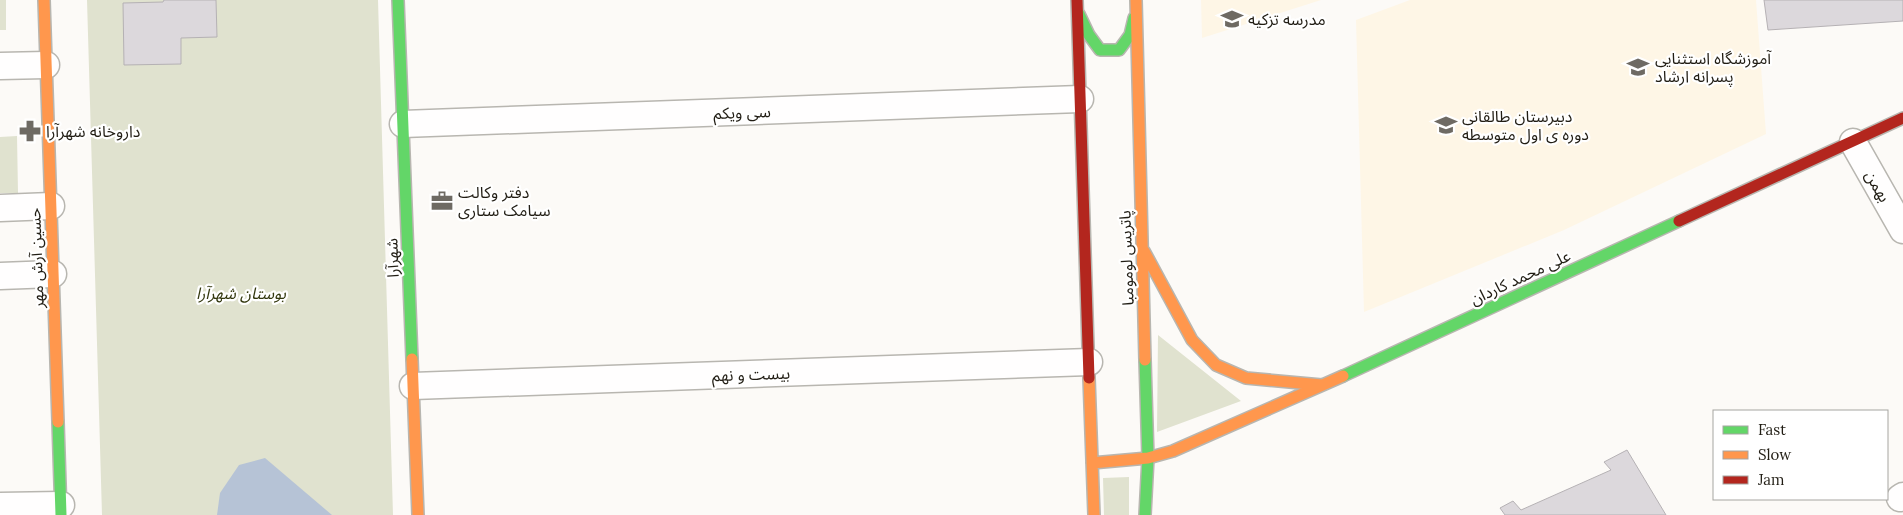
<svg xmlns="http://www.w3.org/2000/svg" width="1903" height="515" font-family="Lora,'Noto Sans Arabic',serif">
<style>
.built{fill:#fef6e6}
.green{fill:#e0e2cf}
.water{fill:#b6c3d6}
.building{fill:#dcd8dc;stroke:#b5b1b4}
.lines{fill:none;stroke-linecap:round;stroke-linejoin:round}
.street-casing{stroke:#b8b6b0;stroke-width:29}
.fast-casing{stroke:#b8b6b0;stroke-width:14}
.slow-casing{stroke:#b8b6b0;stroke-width:14}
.jam-casing{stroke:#b8b6b0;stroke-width:14}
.street{stroke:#fffefe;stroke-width:26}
.fast{stroke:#63d668;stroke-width:11}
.slow{stroke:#ff974d;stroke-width:11}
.jam{stroke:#b3261e;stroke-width:11}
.labels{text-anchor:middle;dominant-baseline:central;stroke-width:4.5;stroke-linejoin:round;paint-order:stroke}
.poi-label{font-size:16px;fill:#211d14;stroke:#fff;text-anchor:start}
.street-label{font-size:16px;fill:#211d14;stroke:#fff}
.park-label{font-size:16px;font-style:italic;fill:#32370d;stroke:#fff}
</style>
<rect width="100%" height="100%" fill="#fcfaf7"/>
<path class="built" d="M 1201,0 L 1321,0 L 1202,38 Z
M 1410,0 L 1756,0 L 1766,134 L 1564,230 L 1364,312 L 1356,20 Z"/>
<path class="green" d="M 0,0 L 6,0 L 6,30 L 0,30 Z
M 87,0 L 378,0 L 393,515 L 102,515 Z
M 17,136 L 18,193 L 0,193 L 0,137 Z
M 1158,335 L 1241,401 L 1157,432 Z
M 1129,477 L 1129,515 L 1104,515 L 1103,478 Z"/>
<path class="water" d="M 265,458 L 332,515 L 217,515 L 220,493 L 239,465 Z"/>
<path class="building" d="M 164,0 L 216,0 L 217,37 L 181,38 L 181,64 L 124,65 L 123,3 L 163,2 Z
M 1764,0 L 1903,0 L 1903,21 L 1768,30 Z
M 1627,450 L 1666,515 L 1505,515 L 1500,508 L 1513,501 L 1521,510 L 1611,470 L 1604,462 Z"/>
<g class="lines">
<g class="street-casing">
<path id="street" d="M 0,66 L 46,65
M 403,124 L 1080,99
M 1853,142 L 1903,230
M 0,208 L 51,206
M 0,276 L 53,274
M 413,386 L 1089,362
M 1900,498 L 1903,496
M 0,506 L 61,505"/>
</g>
<g class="fast-casing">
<path id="fast" d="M 398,0 L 412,359
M 1079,14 L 1089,35 L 1100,50 L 1119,50 L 1130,35 L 1134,18
M 1343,376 L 1679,221
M 58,422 L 61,515
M 1145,515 L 1148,458 L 1145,360"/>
</g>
<g class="slow-casing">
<path id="slow" d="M 44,0 L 58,422
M 1136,0 L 1145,360
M 1144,251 L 1192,340 L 1216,365 L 1246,378 L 1322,385
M 412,359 L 418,515
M 1089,378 L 1094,515
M 1092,463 L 1148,458 L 1173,451 L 1343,376"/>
</g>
<g class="jam-casing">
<path id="jam" d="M 1077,0 L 1089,378
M 1679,221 L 1903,118"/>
</g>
<use href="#street" class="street"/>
<use href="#fast" class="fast"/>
<use href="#slow" class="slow"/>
<use href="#jam" class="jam"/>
</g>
<defs>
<g id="school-bare" transform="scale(1.725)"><path d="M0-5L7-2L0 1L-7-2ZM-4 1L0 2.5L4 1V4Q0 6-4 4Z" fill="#6e6a63" stroke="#fff" stroke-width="2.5" paint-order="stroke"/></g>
<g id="pharmacy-bare" transform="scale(1.725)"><path d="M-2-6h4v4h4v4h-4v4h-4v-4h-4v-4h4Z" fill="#6e6a63" stroke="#fff" stroke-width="2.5" paint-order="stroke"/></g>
<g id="office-bare" transform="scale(1.725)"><path d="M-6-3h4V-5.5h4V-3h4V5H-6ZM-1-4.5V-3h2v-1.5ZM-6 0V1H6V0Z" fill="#6e6a63" stroke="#fff" stroke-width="2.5" paint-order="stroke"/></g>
</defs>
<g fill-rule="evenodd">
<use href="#school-bare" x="1232" y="19"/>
<use href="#school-bare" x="1638" y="67"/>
<use href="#school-bare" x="1446" y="125"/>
<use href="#pharmacy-bare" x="30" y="131"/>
<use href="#office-bare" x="442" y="201"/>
</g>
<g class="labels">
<g class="poi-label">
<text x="1248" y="19">مدرسه تزکیه</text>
<text x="1655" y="58">آموزشگاه استثنایی<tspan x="1655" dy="18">پسرانه ارشاد</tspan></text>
<text x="1462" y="116">دبیرستان طالقانی<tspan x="1462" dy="18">دوره ی اول متوسطه</tspan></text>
<text x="46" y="131">داروخانه شهرآرا</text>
<text x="458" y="192">دفتر وکالت<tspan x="458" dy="18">سیامک ستاری</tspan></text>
</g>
<g class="street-label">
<text transform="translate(742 112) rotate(-2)">سی ویکم</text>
<text transform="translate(1878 186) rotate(60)">بهمن</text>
<text transform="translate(36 258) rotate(-92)">حسین آرش مهر</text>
<text transform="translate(392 258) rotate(-92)">شهرآرا</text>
<text transform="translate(1126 258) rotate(-92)">پاتریس لومومبا</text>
<text transform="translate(1520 277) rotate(-25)">علی محمد کاردان</text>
<text transform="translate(751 374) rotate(-2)">بیست و نهم</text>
</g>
<g class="park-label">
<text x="241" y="293">بوستان شهرآرا</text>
</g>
</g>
<rect x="1713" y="410" width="175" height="90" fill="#ffffff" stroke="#a6a5a1"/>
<rect x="1723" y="426" width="25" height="8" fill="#63d668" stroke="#a6a5a1"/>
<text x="1758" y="435" font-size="15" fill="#211d14">Fast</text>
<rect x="1723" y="451" width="25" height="8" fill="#ff974d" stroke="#a6a5a1"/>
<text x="1758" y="460" font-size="15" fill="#211d14">Slow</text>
<rect x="1723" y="476" width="25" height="8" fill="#b3261e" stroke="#a6a5a1"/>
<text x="1758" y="485" font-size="15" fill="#211d14">Jam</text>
</svg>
